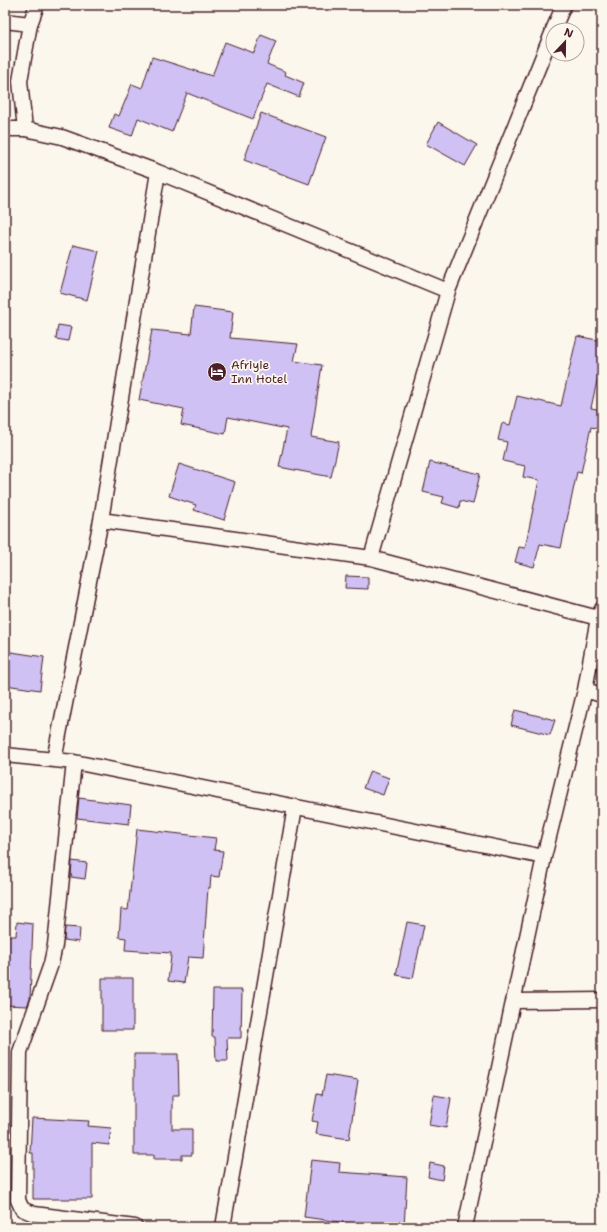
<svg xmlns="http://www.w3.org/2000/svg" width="607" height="1232" font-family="'Shantell Sans',sans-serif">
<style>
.building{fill:#cfc1f3;stroke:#4a1f2b}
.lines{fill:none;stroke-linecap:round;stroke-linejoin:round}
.minor-casing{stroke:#4a1f2b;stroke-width:17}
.minor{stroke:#fbf7ec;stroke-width:14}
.labels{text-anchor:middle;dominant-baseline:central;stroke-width:3.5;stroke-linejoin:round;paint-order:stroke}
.poi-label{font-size:12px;fill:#4a1f2b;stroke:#fbf7ec;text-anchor:start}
</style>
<rect width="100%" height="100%" fill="#fbf7ec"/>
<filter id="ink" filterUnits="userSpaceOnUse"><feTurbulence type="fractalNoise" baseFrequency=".025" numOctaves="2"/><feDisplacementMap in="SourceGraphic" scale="8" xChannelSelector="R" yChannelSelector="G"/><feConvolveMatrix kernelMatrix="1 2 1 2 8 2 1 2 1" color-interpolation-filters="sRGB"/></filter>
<g filter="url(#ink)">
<path class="building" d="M 261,35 L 276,41 L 267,64 L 286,72 L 285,75 L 304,83 L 299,97 L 267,84 L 253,119 L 202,99 L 187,93 L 172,132 L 138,118 L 132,136 L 109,128 L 114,114 L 119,116 L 132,84 L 142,88 L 152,57 L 212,76 L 225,42 L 254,53 Z
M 261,113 L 326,137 L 309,184 L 244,160 Z
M 438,122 L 477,145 L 465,166 L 426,144 Z
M 73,245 L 99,251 L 87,300 L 60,293 Z
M 194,307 L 233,312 L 230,338 L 298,344 L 294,361 L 322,365 L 311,437 L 339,442 L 331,477 L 279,467 L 287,429 L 228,417 L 225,434 L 181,425 L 184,409 L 139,400 L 152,330 L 191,334 Z
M 58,325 L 71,327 L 68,341 L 56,339 Z
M 577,336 L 602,341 L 602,368 L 600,367 L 591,408 L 602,410 L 602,429 L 591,427 L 581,473 L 577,472 L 561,548 L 540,544 L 534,567 L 515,562 L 519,547 L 525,548 L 539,480 L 523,477 L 525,466 L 503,461 L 507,442 L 498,440 L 502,423 L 510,425 L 517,396 L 561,406 Z
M 430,462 L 480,474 L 473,504 L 460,501 L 459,508 L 442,503 L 444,497 L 423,492 Z
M 179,464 L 235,482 L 224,520 L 194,510 L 196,505 L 169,496 Z
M 346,576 L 368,577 L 368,589 L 345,588 Z
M 5,651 L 44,657 L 40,690 L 5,685 Z
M 515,710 L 555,720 L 550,735 L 511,725 Z
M 370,771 L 389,778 L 383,795 L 363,788 Z
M 79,798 L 131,805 L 129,824 L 77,818 Z
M 137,829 L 216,838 L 214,850 L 223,851 L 219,877 L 211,876 L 210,888 L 208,888 L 203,958 L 188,957 L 184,983 L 168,981 L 171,956 L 171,953 L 125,950 L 126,938 L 119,937 L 121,909 L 128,910 Z
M 72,861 L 87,863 L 85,879 L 71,877 Z
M 17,922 L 33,924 L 30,999 L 27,1006 L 5,1005 L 5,936 L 16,936 Z
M 407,922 L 424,925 L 413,978 L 396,975 Z
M 65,927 L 80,928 L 79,942 L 64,940 Z
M 102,978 L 133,978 L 133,1030 L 102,1030 Z
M 213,990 L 242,990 L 241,1038 L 227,1038 L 228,1061 L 216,1061 L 215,1037 L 212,1037 Z
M 134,1054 L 178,1054 L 179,1095 L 172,1095 L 172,1129 L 192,1129 L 192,1155 L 182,1155 L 182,1159 L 154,1159 L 154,1155 L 134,1155 Z
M 326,1075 L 358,1080 L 349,1139 L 316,1134 L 318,1122 L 312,1121 L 317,1094 L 322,1095 Z
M 434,1095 L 451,1098 L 446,1128 L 429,1125 Z
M 32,1118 L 89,1121 L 88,1126 L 111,1128 L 109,1145 L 92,1143 L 92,1199 L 33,1199 L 33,1153 L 30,1153 Z
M 311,1160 L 340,1163 L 339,1172 L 407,1177 L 404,1227 L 354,1226 L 355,1224 L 304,1217 Z
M 430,1163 L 444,1166 L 442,1180 L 428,1177 Z"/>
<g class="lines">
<g class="minor-casing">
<path id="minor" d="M 5,21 L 30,24
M 553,30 L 564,5
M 5,129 L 25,129 L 62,137 L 158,172 L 448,291
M 25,129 L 20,81 L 30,24 L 37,5
M 101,520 L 371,558 L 598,618
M 371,558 L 448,291 L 553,31
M 585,690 L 602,695
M 5,755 L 74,762 L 544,857
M 54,760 L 101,520 L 158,172
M 74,762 L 55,945 L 51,964 L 20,1052 L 18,1200 L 22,1209 L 34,1214 L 135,1227
M 514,1001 L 602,1000
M 223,1227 L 295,807
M 465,1227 L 544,857 L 585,690 L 598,618 L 602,609"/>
</g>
<use href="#minor" class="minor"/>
</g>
</g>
<defs>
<g id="hotel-disc" transform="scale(1)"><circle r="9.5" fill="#4a1f2b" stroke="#fbf7ec"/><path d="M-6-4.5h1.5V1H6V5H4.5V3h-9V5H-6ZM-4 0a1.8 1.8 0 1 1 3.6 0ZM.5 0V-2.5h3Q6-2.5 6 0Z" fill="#fff"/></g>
</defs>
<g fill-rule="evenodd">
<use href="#hotel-disc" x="217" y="372"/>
</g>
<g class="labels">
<g class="poi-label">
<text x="231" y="365">Afriyie<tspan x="231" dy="14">Inn Hotel</tspan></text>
</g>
</g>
<rect width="607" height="1232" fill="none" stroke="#fbf7ec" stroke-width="20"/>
<rect x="10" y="10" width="587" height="1212" fill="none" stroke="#4a1f2b" stroke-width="1.5" filter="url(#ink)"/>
<g transform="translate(565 42) rotate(22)"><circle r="19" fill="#fbf7ec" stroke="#b4a19f"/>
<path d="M0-3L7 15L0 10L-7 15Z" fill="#4a1f2b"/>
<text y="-6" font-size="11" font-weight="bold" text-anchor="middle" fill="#4a1f2b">N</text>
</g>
</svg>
